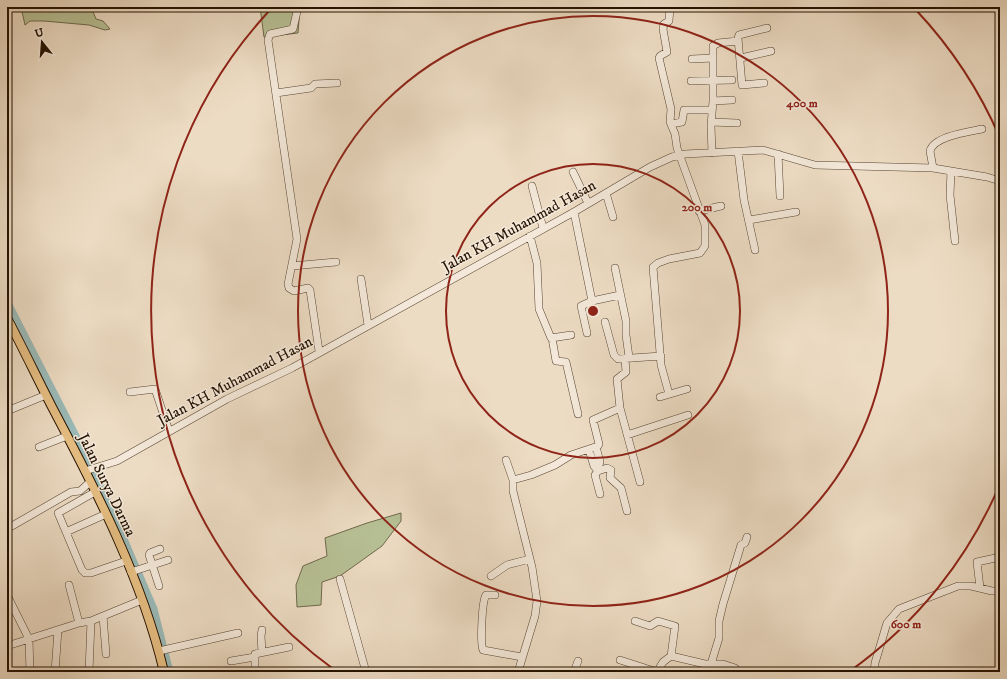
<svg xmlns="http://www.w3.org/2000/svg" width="1007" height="679" font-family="'IM FELL DW Pica',serif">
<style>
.green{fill:#b7c095;stroke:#6e694b}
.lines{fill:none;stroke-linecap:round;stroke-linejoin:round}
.river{stroke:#9abab8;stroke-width:9}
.minor-casing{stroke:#564432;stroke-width:8}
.major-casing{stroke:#241201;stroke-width:10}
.minor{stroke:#f3e8d9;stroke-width:7}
.major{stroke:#e6be82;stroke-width:8}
.ring{fill:none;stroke:#8f2418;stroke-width:2}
.labels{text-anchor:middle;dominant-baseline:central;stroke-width:3;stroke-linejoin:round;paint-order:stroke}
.street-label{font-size:15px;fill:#241201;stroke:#f3e8d9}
.centre{fill:#8f2418;stroke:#f3e8d9;stroke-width:2}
.ring-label{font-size:12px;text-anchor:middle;font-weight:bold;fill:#8f2418;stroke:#f3e8d9;stroke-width:3;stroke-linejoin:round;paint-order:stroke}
</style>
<rect width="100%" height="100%" fill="#eddcc4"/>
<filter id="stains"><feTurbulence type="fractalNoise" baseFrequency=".005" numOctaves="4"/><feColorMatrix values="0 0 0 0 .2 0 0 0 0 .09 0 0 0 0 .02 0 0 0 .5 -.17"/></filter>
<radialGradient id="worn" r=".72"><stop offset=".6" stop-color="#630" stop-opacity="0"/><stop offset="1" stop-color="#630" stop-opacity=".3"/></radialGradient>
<path class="green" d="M 21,7 L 91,7 L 96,19 L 103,21 L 110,29 L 105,30 L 89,25 L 44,21 L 30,21 L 25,25 Z
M 260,7 L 300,7 L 298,33 L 264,37 Z
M 401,513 L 401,521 L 382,546 L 340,576 L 322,582 L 321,605 L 297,607 L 296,585 L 303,566 L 327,556 L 325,538 L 367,523 Z"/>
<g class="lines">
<path class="river" d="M 7,303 L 98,481 L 153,609 L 169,672"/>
<g class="minor-casing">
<path id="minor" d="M 298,7 L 293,29 L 270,34 L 268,40 L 297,239 L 288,284 L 289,288 L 294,291 L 308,288 L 310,290 L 319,351
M 741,58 L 771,51
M 692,59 L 713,58
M 691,81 L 732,80
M 764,83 L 742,85 L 738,38 L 739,35 L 767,28
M 276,93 L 311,88 L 315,84 L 337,83
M 713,101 L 732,100
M 711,122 L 737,123
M 671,124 L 682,122 L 684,110 L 712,110
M 738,151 L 744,200 L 755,250
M 712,153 L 711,126 L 713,101 L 713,46 L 718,43 L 738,41
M 778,154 L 780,196
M 933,168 L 930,151 C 934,136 968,132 982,129
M 951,171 L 950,195 L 955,241
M 573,172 L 588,203
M 532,186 L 543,228
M 606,193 L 613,217
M 699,211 L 721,206
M 574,212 L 592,301
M 749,220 L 796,212
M 530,236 L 537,263 L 539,309 L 551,338 L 571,335
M 292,266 L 336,262
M 615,268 L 626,321 L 626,335 L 629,357
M 361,279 L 368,325
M 605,322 L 614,355 L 618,359 L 661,356
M 587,333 L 581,306 L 592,301 L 620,295
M 552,338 L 556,361 L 566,362 L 578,414
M 625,359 L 626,372 L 617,379 L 620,408 L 640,482
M 130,392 L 155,389 L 169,431
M 669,394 L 661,365 L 653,267 L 658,263 L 669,259 L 700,253 L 705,246 L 705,225 L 677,148 L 675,134 L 670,122 L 671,109 L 659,58 L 660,56 L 667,52 L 663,29 L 664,24 L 669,21 L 670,7
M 660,397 L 687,389
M 7,411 L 46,395
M 627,435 L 688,415
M 39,447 L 67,436
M 596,447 L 600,462 L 597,470
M 589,450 L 594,466 L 598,471 L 607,468 L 611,470 L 610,478 L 621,488 L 627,511
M 506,460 L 513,480 L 513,491 L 532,567 L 537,601 L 535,616 L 518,672
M 85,471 L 117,461 L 227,399 L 292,368 L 574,212 L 650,167 L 672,157 L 685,154 L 763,150 L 815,165 L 933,168 L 987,177 L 1000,181
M 598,471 L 595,475 L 600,494
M 513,480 L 531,475 L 555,465 L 571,455 L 598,446 L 599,444 L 593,420 L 620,408
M 95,492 L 58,513 L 82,570 L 85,573 L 91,573 L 126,561
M 12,526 L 71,492 L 80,491 L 90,482
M 66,532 L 106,514
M 131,572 L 168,560
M 491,576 L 507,565 L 530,559
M 340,579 L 366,672
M 69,585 L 79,623
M 159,586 L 149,555 L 150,553 L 160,549
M 980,588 L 977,562 L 1000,557
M 7,595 L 29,639 L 30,672
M 495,595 L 486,595 C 482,601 480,642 483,650 L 522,657
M 103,616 L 106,654
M 635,621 L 650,626 L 658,621 L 675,626 L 671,656 L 663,662 L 657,672
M 7,646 L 79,623 L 91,621 L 142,600
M 159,651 L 238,633
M 262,652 L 261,636 L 262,630
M 671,656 L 705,664 L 723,664 L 735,668
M 620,660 L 657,672
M 231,661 L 255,657
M 711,664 L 719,638 L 719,621 L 723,604 L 741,545 L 745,543 L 747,537
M 55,672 L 58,630
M 89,672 L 91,621
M 255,672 L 255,654 L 289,647
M 574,672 L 578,661
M 874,672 L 875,663 L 887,623 L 899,609 L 958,586 L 971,586 L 992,591 L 1000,591"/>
</g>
<g class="major-casing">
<path id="major" d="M 7,318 C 23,348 37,378 52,407 C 97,492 142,579 164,672"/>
</g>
<use href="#minor" class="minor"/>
<use href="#major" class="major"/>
</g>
<g class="ring">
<circle cx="593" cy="311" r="147"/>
<circle cx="593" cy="311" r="295"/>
<path d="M1000 484A442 442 0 0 1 850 671M336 671A442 442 0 0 1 270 10M916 10A442 442 0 0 1 1000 138"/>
</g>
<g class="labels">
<g class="street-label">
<text transform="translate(519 226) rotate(-29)">Jalan KH Muhammad Hasan</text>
<text transform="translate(235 381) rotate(-28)">Jalan KH Muhammad Hasan</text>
<text transform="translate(107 485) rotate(64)">Jalan Surya Darma</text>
</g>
</g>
<circle cx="593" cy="311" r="6" class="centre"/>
<g class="ring-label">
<text x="802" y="107">400 m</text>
<text x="697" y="211">200 m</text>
<text x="906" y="628">600 m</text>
</g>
<rect width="1007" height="679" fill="none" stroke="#eddcc4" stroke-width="24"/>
<rect x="8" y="8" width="991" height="663" fill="none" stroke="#241201" stroke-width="2"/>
<rect x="12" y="12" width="983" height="655" fill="none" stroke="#241201"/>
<g transform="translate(42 42) rotate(343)" stroke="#f3e8d9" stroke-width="3" paint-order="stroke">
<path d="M0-3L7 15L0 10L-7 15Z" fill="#241201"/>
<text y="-6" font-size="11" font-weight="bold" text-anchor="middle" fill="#241201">U</text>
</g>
<rect width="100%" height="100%" filter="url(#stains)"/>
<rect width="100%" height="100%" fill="url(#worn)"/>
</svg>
